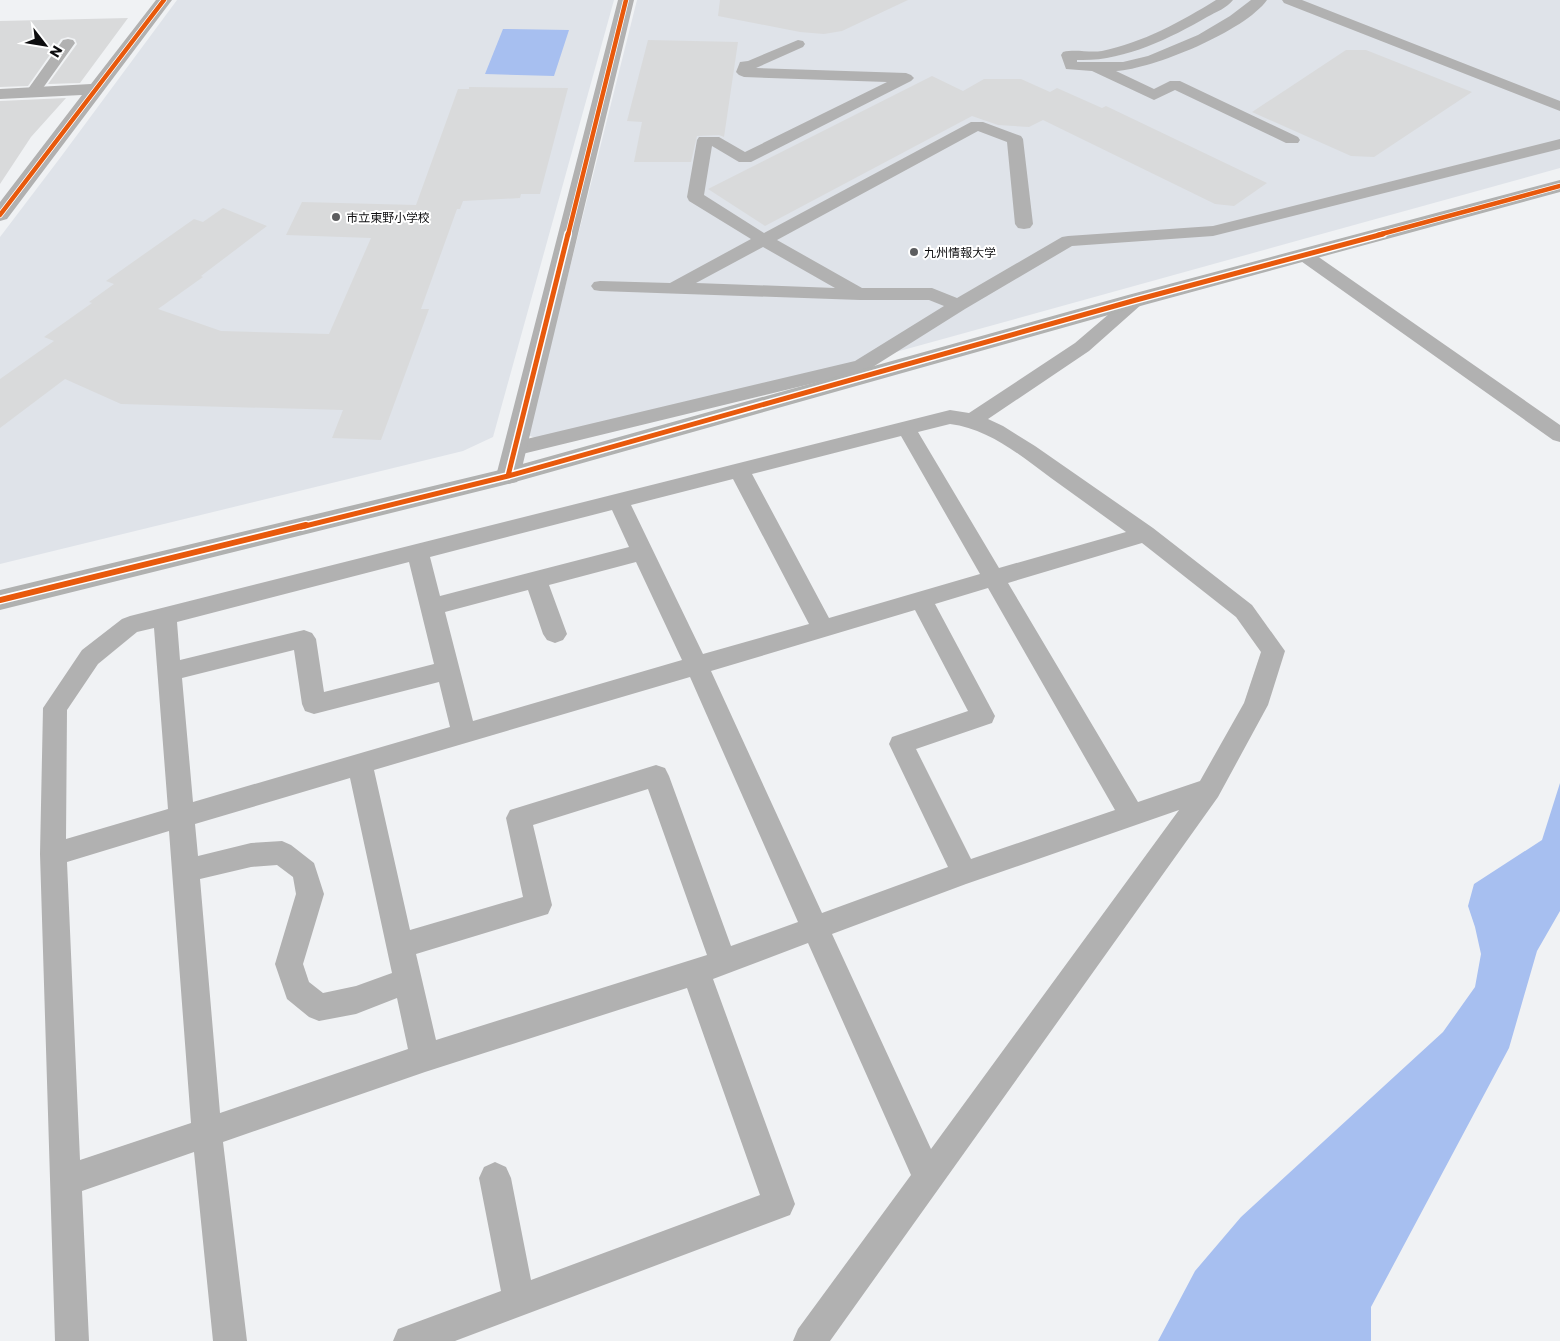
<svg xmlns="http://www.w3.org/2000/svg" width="1560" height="1341" font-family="Poppins,'Noto Sans JP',sans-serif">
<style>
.built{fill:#dfe3e9}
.water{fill:#a7bff0}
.building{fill:#d9dadb}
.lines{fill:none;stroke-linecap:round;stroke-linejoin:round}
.lane{fill:#b1b1b1;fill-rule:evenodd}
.street{fill:#b1b1b1;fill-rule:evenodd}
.secondary{fill:#b0b1b0;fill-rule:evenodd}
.cycleway-far2-casing{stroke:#fff;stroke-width:6}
.cycleway-far1-casing{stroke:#fff;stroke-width:8}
.cycleway-casing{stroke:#fff;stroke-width:9}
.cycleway-far2{stroke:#e8590c;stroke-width:4.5}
.cycleway-far1{stroke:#e8590c;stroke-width:5}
.cycleway{stroke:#e8590c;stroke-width:6}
.poi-dot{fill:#5c5d5f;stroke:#fff;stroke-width:2}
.labels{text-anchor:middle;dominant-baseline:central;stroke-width:4;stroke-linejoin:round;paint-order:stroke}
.far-poi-label{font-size:12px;fill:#0d0d0f;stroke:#fff;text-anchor:start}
</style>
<rect width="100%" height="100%" fill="#f0f2f4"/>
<path class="built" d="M 177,0 L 614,0 L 493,437 L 463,451 L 0,564 L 0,237 L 60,158 Z
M 637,0 L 1560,0 L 1560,168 L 755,391 L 544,442 L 528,435 Z"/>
<path class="water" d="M 503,29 L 569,30 L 554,76 L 485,74 Z
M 1560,783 L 1560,911 L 1537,951 L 1509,1048 L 1371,1307 L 1371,1341 L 1158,1341 L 1195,1271 L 1241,1217 L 1443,1032 L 1475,987 L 1481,954 L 1475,927 L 1468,906 L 1474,884 L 1542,840 Z"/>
<path class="building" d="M 720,0 L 908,0 L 842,31 L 824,34 L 800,32 L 718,16 Z
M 128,18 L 80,83 L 48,84 L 77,44 L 75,39 L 68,37 L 61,39 L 28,86 L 0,87 L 0,21 Z
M 648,40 L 738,42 L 724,137 L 719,135 L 697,136 L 691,162 L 634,162 L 642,122 L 627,121 Z
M 1346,50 L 1366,50 L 1472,92 L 1374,157 L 1351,156 L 1252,112 Z
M 932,76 L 963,91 L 984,79 L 1021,79 L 1050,92 L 1057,88 L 1102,108 L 1106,106 L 1267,183 L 1234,206 L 1215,204 L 1043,120 L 1029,127 L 998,125 L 972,116 L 765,226 L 708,189 Z
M 469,87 L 568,88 L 540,194 L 521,194 L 520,198 L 463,201 L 460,209 L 457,209 L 421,309 L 429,309 L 381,440 L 332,438 L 343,410 L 121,404 L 65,379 L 0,428 L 0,379 L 54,341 L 44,337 L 92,303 L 89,302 L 114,284 L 106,281 L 194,219 L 203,222 L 223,208 L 267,226 L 201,276 L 203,277 L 158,309 L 221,331 L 329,334 L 371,238 L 286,235 L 302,202 L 416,205 L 458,89 L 469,89 Z
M 66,98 L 31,137 L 0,184 L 0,101 Z"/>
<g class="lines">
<path class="lane" d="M 1216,0 L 1233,0 C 1227,8 1216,12 1207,17 C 1169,39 1122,62 1077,60 L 1077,62 L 1123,62 L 1148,56 L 1198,35 L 1230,16 L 1251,0 L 1267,0 C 1245,31 1153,69 1116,71 L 1154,89 L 1170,81 L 1180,81 L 1298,137 L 1300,140 L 1298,143 L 1286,143 L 1175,90 L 1154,100 L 1092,71 L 1066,69 L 1061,55 L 1063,52 C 1076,49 1089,53 1102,51 C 1142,43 1182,21 1216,0 Z
M 1282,0 L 1302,0 L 1560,101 L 1560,111 L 1284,3 Z
M 68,39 L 73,40 L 75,43 L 38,95 L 28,95 L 25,92 L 28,89 L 63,40 Z
M 798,40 L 803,41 L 805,44 L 803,47 L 756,68 L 906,73 L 911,75 L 914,78 L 911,81 L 751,162 L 739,162 L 712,146 L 704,195 L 764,233 L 971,122 L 983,122 L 1021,136 L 1023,139 L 1033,224 L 1030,228 L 1024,229 L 1018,228 L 1015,224 L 1007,142 L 978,131 L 777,240 L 862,288 L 932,288 L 957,298 L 1062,237 L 1068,236 L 1213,226 L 1560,139 L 1560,149 L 1213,236 L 1072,246 L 965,309 L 868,370 L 514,456 L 507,454 L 504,449 L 507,444 L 514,442 L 855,361 L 944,306 L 929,300 L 860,300 L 600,291 L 594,290 L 591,286 L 594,282 L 600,281 L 670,283 L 751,239 L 689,201 L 687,197 L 697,140 L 699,137 L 719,137 L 745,152 L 887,82 L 744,77 L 739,75 L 736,72 L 740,62 L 748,61 ZM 763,247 L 835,288 L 696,283 Z
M 1304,250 L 1310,251 L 1560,425 L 1560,442 L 1553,440 L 1298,259 L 1295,255 L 1298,251 Z
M 1136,294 L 1142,296 L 1145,300 L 1142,304 L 1089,351 L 988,419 L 1003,426 L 1035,446 L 1153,528 L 1252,605 L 1285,651 L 1268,705 L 1218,797 L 830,1341 L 793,1341 L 798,1329 L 911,1175 L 808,943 L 713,979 L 795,1204 L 790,1215 L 455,1341 L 393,1341 L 398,1329 L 501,1291 L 479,1178 L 484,1167 L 495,1162 L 506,1167 L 511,1178 L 531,1280 L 760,1195 L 687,988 L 425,1072 L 223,1142 L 247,1341 L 213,1341 L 194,1152 L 82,1191 L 89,1341 L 55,1341 L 40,854 L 43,708 L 82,650 L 122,619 L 130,616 L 950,410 L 969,413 L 1075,343 L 1130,296 ZM 950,424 C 989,429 1020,455 1051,478 C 1076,496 1101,514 1126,532 L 999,568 L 918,432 ZM 901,436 L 980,574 L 829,618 L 752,474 ZM 733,479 L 809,624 L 703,654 L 631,505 ZM 612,510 L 629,547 L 440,596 L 430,557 ZM 1142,543 L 1236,617 L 1261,652 L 1244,703 L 1200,781 L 1138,802 L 1008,583 ZM 409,562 L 434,664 L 324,692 L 316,639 L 312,633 L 304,630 L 180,660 L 177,622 ZM 636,562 L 682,660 L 473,721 L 445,612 L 528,590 L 543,634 L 547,640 L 555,643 L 563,640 L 567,634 L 549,585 ZM 988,588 L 1115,810 L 971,859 L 916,749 L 992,723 L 995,716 L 935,604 ZM 915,610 L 968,711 L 892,737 L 889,744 L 948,867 L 822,913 L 711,671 ZM 154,628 L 168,809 L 66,839 L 67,710 L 98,664 L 137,632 ZM 294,650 L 302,704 L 305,711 L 314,714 L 439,682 L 450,727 L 193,802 L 182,678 ZM 690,677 L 798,922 L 731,946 L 669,776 L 665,768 L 656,765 L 510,810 L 506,818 L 523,897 L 410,930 L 374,770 ZM 350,778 L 392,973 L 356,986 L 323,993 L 309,982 L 303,964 L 324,894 L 314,863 L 291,845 L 282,841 L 251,843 L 198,856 L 195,824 ZM 648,789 L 707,955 L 436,1040 L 416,954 L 548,914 L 552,905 L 533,825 ZM 1179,810 L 931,1149 L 832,934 L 966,884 ZM 169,831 L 191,1123 L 80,1160 L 67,862 ZM 277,865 L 293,877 L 296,894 L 275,964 L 287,999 L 309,1017 L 319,1021 L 356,1014 L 397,998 L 408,1049 L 220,1113 L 200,879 L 251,867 Z"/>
<path class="street" d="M 156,0 L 172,0 L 7,219 L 0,221 L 0,202 L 82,95 L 0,99 L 0,89 L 91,84 Z
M 618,0 L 634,0 L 520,476 L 517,482 L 508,484 L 499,482 L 496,476 Z"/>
<path class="secondary" d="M 1560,180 L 1560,192 L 1144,305 L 508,484 L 0,610 L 0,590 L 508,468 L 1128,295 Z"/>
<g class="cycleway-far2-casing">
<path id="cycleway-far2" d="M 0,215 L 164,0
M 568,235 L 626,0
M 1378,235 L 1560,186"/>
</g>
<g class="cycleway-far1-casing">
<path id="cycleway-far1" d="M 508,476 L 568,234
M 301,527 L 508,476 L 1136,300 L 1383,234"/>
</g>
<g class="cycleway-casing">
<path id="cycleway" d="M 0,600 L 306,525"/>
</g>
<use href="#cycleway-far2" class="cycleway-far2"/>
<use href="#cycleway-far1" class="cycleway-far1"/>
<use href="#cycleway" class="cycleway"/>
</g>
<g class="poi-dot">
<circle cx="336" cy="217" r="5"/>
<circle cx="914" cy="252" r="5"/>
</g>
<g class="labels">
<g class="far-poi-label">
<text x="346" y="217">市立東野小学校</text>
<text x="924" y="252">九州情報大学</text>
</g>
</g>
<g transform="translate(45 45) rotate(121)" stroke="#ffffff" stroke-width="4" paint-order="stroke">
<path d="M0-4L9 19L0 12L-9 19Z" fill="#0d0d0f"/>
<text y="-8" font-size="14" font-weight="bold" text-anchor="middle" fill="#0d0d0f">N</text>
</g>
</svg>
